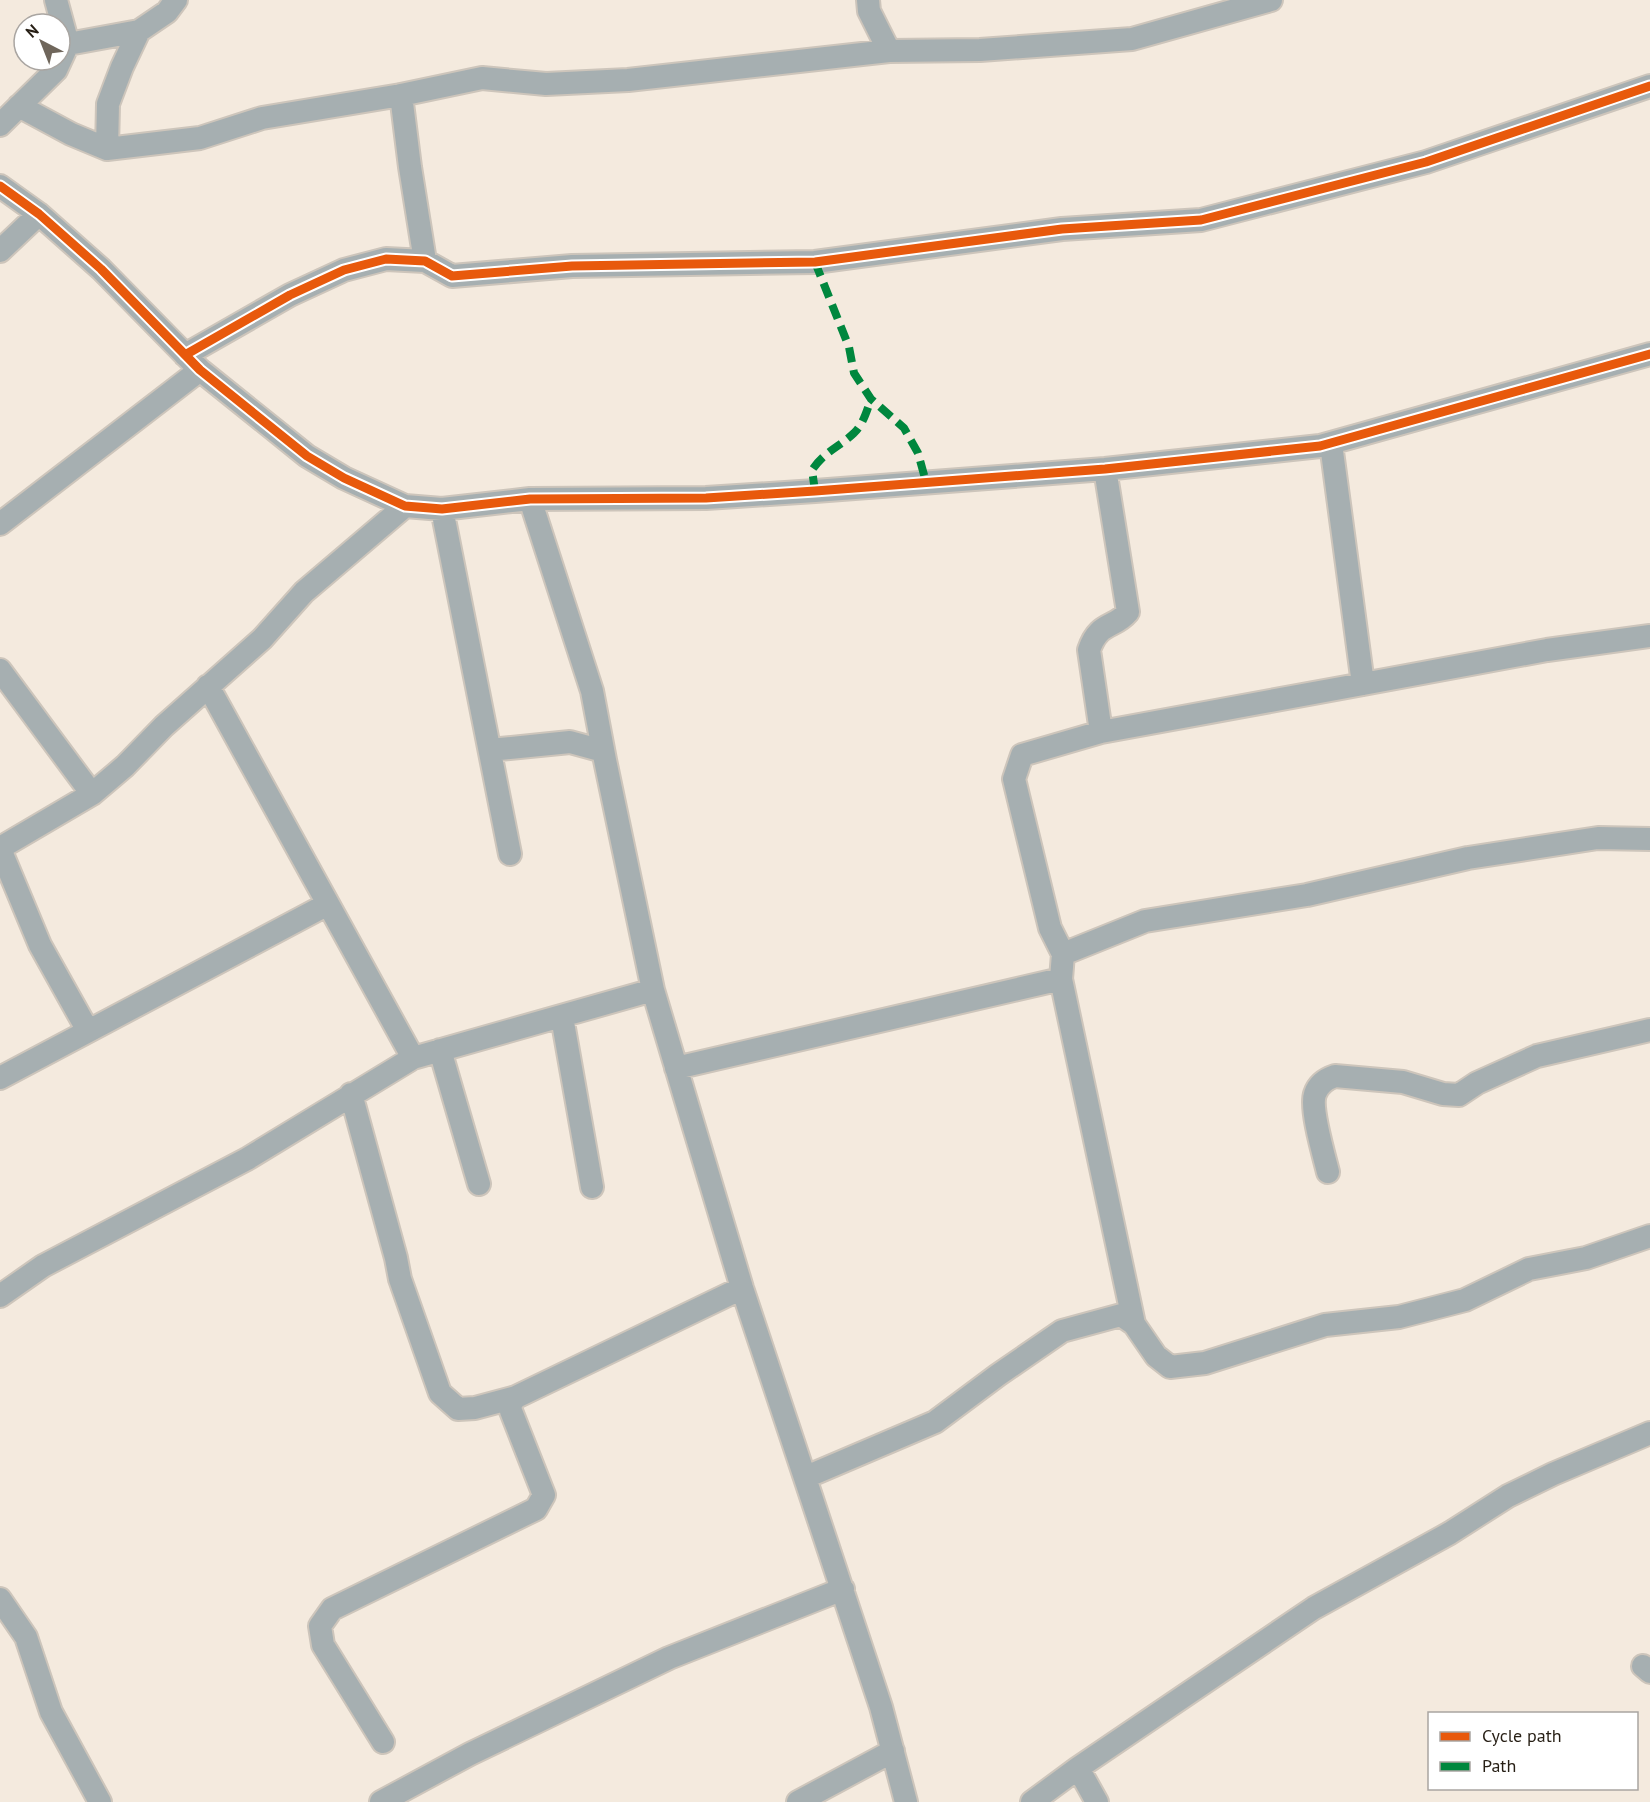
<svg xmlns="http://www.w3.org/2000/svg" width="1650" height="1802" font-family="'PT Sans',sans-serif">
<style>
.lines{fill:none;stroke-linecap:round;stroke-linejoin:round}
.minor-casing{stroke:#cdc5bb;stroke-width:26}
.minor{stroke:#a6afb1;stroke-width:22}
.quiet{stroke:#00873e;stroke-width:8;stroke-dasharray:15 8;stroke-linecap:butt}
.cycleway-casing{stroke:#fff;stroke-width:13}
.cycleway{stroke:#e8590c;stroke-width:9}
</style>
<rect width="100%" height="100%" fill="#f4eade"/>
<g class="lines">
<g class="minor-casing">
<path id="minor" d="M 868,0 L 869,11 L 889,51
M 68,44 L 139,31 L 167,12 L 176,0
M 401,95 L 410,167 L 425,261
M 19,106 L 71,134 L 107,149 L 200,138 L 262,118 L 401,95 L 482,78 L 546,84 L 628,80 L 889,51 L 980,50 L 1132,39 L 1271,0
M 0,125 L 56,70 L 68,44 L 56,0
M 107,149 L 108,104 L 122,67 L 139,31
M 0,186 L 39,214 L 101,269 L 200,370 L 307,456 L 344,478 L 405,506 L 442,509 L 530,499 L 706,498 L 815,491 L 1105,469 L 1320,446 L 1650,354
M 0,251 L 39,214
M 185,355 L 290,295 L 344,270 L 386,259 L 425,261 L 452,276 L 572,266 L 815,262 L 1062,229 L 1201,220 L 1426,162 L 1650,86
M 1331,444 L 1363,684 L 1547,650 L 1650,636
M 530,499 L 592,691 L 605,760 L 653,990 L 742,1288 L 881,1707 L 906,1802
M 442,509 L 510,854
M 0,524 L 200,370
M 0,670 L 92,794
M 208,686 L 413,1058
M 1101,732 L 1089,650 C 1099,621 1114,629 1128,612 L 1105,469
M 490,750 L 570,742 L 603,751
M 0,848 L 92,794 L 125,766 L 164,726 L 262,639 L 304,592 L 405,506
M 0,849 L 40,945 L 88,1031
M 1063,954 L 1145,921 L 1307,895 L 1468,858 L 1598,838 L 1650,839
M 1061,979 L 1134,1324
M 562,1017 L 592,1187
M 440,1050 L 479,1184
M 676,1068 L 1061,979 L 1063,954 L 1050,928 L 1014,779 L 1022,755 L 1101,732 L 1363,684
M 0,1078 L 328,904
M 351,1094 L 396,1258 L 400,1279 L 440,1393 L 458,1409 L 475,1408 L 516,1397
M 1328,1172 C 1324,1156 1310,1108 1315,1094 C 1318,1085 1326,1079 1335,1076 L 1403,1082 L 1443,1094 L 1459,1095 L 1477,1083 L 1537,1056 L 1650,1030
M 0,1296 L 43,1266 L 247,1159 L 413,1058 L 653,990
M 806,1477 L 935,1422 L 998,1375 L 1062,1331 L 1121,1315 L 1134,1324 L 1156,1356 L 1170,1367 L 1205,1363 L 1325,1325 L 1399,1317 L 1465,1300 L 1529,1269 L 1586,1258 L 1650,1236
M 0,1599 L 26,1637 L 51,1712 L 100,1802
M 1643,1666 L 1650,1672
M 383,1742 L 323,1645 L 320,1626 L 332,1609 L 536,1509 L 544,1495 L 511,1411 L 510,1404 L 516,1397 L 742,1288
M 1078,1768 L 1097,1802
M 381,1802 L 470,1754 L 669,1658 L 843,1589
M 798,1802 L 893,1751
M 1032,1802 L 1078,1768 L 1314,1608 L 1450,1533 L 1508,1496 L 1553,1474 L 1650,1433"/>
</g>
<use href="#minor" class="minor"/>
<path class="quiet" d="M 815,262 L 849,347 L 854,373 L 871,399 L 904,428 L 918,453 L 926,482
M 815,491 L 812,470 C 825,451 838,448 854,433 C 863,425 867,410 871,399"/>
<g class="cycleway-casing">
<path id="cycleway" d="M 0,186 L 39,214 L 101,269 L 200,370 L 307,456 L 344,478 L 405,506 L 442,509 L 530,499 L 706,498 L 815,491 L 1105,469 L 1320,446 L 1650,354
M 185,355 L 290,295 L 344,270 L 386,259 L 425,261 L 452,276 L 572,266 L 815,262 L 1062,229 L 1201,220 L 1426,162 L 1650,86"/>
</g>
<use href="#cycleway" class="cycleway"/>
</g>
<rect x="1428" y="1712" width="210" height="78" fill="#ffffff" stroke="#a9a5a1" stroke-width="1.5"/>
<rect x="1440" y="1732" width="30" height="9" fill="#e8590c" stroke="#a9a5a1" stroke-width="1.5"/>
<text x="1482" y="1742" font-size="18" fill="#271f15">Cycle path</text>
<rect x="1440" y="1762" width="30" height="9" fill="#00873e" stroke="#a9a5a1" stroke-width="1.5"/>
<text x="1482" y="1772" font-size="18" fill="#271f15">Path</text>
<g transform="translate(42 42) rotate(318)"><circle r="28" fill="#ffffff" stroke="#a9a5a1" stroke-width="1.5"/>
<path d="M0-4.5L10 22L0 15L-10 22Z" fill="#6f665b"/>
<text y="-9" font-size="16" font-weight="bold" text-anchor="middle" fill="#271f15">N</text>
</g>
</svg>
